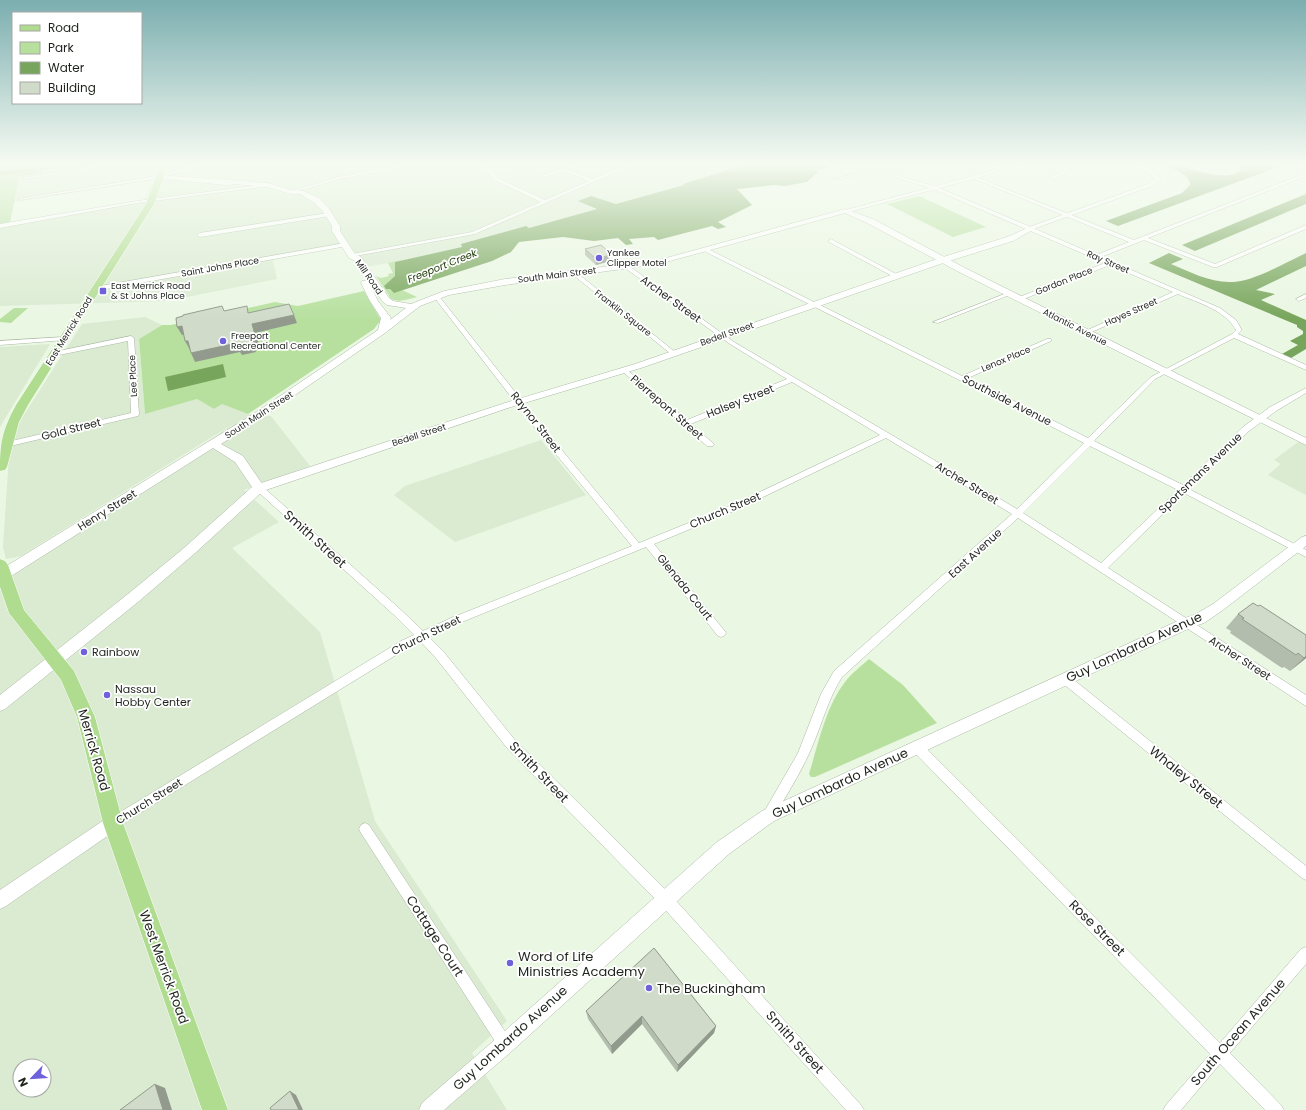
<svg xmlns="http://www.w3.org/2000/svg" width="1306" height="1110" font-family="Poppins,sans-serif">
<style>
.built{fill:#daebd1;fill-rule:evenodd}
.green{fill:#b7e09f}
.forest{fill:#a2d185}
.water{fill:#77a55b}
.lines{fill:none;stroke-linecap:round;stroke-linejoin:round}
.stream{stroke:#77a55b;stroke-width:1.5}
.minor-casing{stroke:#acb8a6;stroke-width:1}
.tertiary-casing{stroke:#acb8a6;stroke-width:1}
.secondary-casing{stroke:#acb8a6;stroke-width:1}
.primary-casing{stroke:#fff;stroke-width:1}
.minor{fill:#fff;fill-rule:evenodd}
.tertiary{fill:#fff;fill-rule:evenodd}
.secondary{fill:#fff;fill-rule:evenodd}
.primary{fill:#b0dc8f;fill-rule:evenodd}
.wall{fill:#b3bdad}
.shaded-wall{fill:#929a8d}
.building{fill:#d0dcc9;stroke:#929a8d}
.poi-dot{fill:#6f61db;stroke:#fff;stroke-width:1.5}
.labels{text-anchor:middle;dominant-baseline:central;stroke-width:3.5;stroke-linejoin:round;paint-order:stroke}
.far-poi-label{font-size:9px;fill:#1e231c;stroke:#fff;text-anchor:start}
.far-street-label{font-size:9px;fill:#1e231c;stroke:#fff}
.far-water-label{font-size:10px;font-style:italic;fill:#193600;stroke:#fff}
.street-label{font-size:11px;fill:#1e231c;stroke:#fff}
.poi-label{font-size:11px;fill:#1e231c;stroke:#fff;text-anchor:start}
.near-street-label{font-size:13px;fill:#1e231c;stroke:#fff}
.near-poi-label{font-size:13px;fill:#1e231c;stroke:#fff;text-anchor:start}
</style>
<rect width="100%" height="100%" fill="#eaf7e3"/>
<path class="built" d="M 100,164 L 746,164 L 683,184 L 684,185 L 616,204 L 591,196 L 598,209 L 529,228 L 525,226 L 461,245 L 463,247 L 395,262 L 365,267 L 349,244 L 272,257 L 277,279 L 167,301 L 0,306 L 0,228 L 9,227 L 11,225 L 144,200 L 151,181 L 14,202 L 19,177 Z
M 145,317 L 162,325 L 139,339 L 145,414 L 197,399 L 214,409 L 222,403 L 248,414 L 271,416 L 310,466 L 244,490 L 279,522 L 232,548 L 320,632 L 375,821 L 507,1021 L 472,1053 L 507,1110 L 0,1110 L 0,584 L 236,422 L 21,556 L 6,559 L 3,547 L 9,455 L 20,421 L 82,324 ZM 20,1066 L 44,1066 L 44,1090 L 20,1090 Z
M 50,344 L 0,427 L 0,347 Z
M 1306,436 L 1306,495 L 1268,475 L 1281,464 L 1274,460 Z
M 541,440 L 586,495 L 455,542 L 394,495 L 405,486 Z"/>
<path class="green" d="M 34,164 L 100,164 L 42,173 L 42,168 Z
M 24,172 L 19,177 L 10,223 L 0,225 L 0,176 Z
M 919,196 L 986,227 L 953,237 L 887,204 Z
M 411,258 L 395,262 L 395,276 L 389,283 L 390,289 L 394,292 L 402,290 L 417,297 C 408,299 400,303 391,299 L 376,276 L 381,278 L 389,276 L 388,274 L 393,273 L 388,263 Z
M 364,291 L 381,320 L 374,329 L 248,414 L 222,404 L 214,409 L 197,399 L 145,414 L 139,339 L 162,325 L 171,325 L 275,302 L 298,306 Z
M 14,308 L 28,308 L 11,323 L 0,322 L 0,319 Z
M 869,659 L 903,685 L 937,723 L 815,777 L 811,777 L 809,774 C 818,745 826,706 845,682 C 851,674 861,666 869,659 Z"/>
<path class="forest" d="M 0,164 L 34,164 L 42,167 L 42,173 L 19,177 L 23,173 L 0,176 Z"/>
<path class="water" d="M 746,164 L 839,164 L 816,171 L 818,172 L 807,182 L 784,186 L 775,185 L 737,189 L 752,205 L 718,222 L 726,227 L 718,229 L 712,226 L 658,240 L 654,237 L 629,239 L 633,244 L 626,245 L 618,238 L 594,241 L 563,237 L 519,242 L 511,252 L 492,261 L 394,293 L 390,289 L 386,289 L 384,286 L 395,276 L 395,262 L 462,247 L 461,244 L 526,226 L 529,228 L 597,209 L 578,201 L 591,196 L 616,204 L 684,185 L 683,184 Z
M 1162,164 C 1167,164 1173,164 1178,165 C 1194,169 1227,183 1241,170 L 1241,167 L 1236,164 L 1286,164 L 1118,226 L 1106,221 L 1182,193 L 1190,185 L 1190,182 L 1186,176 L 1176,170 Z
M 1306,194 L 1306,204 L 1195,251 L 1182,245 Z
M 1169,253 L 1183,259 L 1171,264 C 1190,272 1211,283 1232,282 C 1252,282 1287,262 1306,253 L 1306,266 L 1256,290 L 1275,294 L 1261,300 L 1306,320 L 1306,349 L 1291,358 L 1282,354 L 1298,345 L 1290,341 L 1303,334 L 1303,331 L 1297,327 L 1297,325 L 1149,263 Z
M 223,364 L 226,377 L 168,391 L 165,377 Z"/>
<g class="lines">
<path class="stream" d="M 0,173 L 86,164"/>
<g class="minor-casing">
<path id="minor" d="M 104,164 L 117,164 L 25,179 L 23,178 Z
M 198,164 L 206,164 L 159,178 L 20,200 L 18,199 L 158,176 Z
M 404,164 L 415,164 L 339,179 L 291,193 L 289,192 L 338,177 Z
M 482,164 L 487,164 L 498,178 L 545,200 L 589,181 L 564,171 L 545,177 L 543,177 L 543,175 L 576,164 L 583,164 L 568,170 L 593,179 L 628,164 L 634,164 L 475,234 L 350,257 L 349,256 L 352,254 L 472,232 L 541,202 L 494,180 Z
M 1053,164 L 1060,164 L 1069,168 L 1068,172 L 1055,179 L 1051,179 L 1051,177 L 1064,170 Z
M 1206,164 L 1211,164 L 1211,165 L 1209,166 Z
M 875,169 L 937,187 L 1096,255 L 1129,242 L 972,178 L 976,177 L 1134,240 L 1306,173 L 1306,176 L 1148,238 L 1215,264 L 1306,225 L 1306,229 L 1217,267 L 1213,267 L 1144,240 L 1101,257 L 1220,308 L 1236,320 L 1242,330 L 1238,334 L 1306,365 L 1306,370 L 1234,338 L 1155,379 L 1094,441 L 1183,485 L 1243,427 L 1270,407 L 1306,388 L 1306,393 L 1276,411 L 1249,431 L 1189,489 L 1306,550 L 1306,557 L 1184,493 L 1108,568 L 1306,695 L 1306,706 L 1018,518 L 842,677 C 828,699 822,724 812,747 C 801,773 786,796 772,820 L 768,822 L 764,820 L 762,816 L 764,812 L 798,753 L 821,694 L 834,671 L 1012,514 L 886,438 L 734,511 L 654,544 L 724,630 L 726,633 L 724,636 L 721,637 L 718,636 L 646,547 L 457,624 L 429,637 L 443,651 L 515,740 L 670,894 L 861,1105 L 864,1110 L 846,1110 L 660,904 L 507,748 L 435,657 L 420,641 L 409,647 L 117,827 L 113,829 L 109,827 L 107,823 L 109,819 L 401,641 L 414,635 L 394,615 L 256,490 L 255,488 L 256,486 L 262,486 L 400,609 L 423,631 L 451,618 L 632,546 L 545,441 L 434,297 L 434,295 L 438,295 L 551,437 L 639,543 L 728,507 L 880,435 L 792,382 L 691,424 L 714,444 L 713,446 L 707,446 L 622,371 L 622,369 L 626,369 L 687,420 L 787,379 L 730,344 L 625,268 L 625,266 L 629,266 L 734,342 L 1017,509 L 1084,443 L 704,251 L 704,249 L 708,249 L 962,376 L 1047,339 L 1051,339 L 1051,341 L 968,378 L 1088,438 L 1151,377 L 1232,334 L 1236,330 C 1224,309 1198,303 1178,294 L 1087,334 L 1083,334 L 1083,332 L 1173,292 L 1110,265 L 1021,300 L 1017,300 L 1017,298 L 1105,263 L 933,189 L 875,171 L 836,180 L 834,179 ZM 1090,446 L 1178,490 L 1101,563 L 1023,513 Z
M 268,184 L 270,184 L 270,186 L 137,203 L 0,228 L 0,224 L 137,201 Z
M 328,213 L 330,214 L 330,216 L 200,237 L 197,235 L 200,233 Z
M 831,239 L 898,275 L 899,276 L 894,277 L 829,242 L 829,240 Z
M 345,243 L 347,244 L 347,246 L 95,291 L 92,289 L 95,287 Z
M 572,272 L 576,272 L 675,352 L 675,354 L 671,354 L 572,274 Z
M 1007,293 L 1012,294 L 938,323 L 933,322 Z
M 1306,294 L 1306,298 L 1299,301 L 1296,299 Z
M 131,336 L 134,338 L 139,414 L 138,416 L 6,447 L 3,447 L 2,445 L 3,443 L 131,413 L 128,341 L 54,356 L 51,354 L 54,352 Z
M 64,337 L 66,338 L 66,340 L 0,345 L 0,341 Z
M 1065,675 L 1069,676 L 1306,866 L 1306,880 L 1302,878 L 1061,682 L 1060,679 L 1061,676 Z
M 917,742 L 921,743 L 1220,1043 L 1301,949 L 1306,947 L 1306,964 L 1230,1053 L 1281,1105 L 1284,1110 L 1265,1110 L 1220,1064 L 1181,1110 L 1163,1110 L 1166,1105 L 1210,1054 L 913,751 L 911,747 L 913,743 Z
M 365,823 L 369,825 L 510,1039 L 512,1044 L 510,1049 L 505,1051 L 500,1049 L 361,833 L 359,829 L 361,825 Z"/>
</g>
<g class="tertiary-casing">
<path id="tertiary" d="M 999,164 L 1006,164 L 996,172 L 981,177 L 845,213 L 842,211 L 977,175 L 992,170 Z
M 1127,164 C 1140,164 1155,167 1161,180 L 1152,186 L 1036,228 L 1013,241 L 946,262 L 641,368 L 511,407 L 263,491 L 255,491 L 254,488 L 255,485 L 505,403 L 635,364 L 940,258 L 1007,237 L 1032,226 L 1148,184 L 1155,179 L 1148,173 Z
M 1306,536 L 1306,546 L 1223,610 L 1204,623 L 1192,627 L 774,821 L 729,854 L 512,1051 L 444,1110 L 419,1110 L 422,1103 L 498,1037 L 717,842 L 762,811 L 1182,619 L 1194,615 L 1213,604 L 1302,537 Z
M 113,815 L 119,818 L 121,823 L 119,828 L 6,906 L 0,909 L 0,890 L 107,818 Z"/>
</g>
<g class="secondary-casing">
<path id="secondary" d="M 159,175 L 268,183 L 291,190 L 303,191 L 319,198 L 328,207 L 340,226 L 340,231 L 355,254 L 361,257 L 389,298 L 393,301 L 411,304 L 444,291 L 505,279 L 659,260 L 845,209 L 873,219 L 967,269 L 1306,438 L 1306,445 L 961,273 L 867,223 L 845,213 L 659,264 L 505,285 L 449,295 L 420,306 L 385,333 L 263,417 L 221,444 L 243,456 L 265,488 L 263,491 L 194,554 L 138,602 L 5,709 L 0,711 L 0,695 L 128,594 L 184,548 L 252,487 L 235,462 L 213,448 L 8,578 L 0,579 L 0,570 L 255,413 L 378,330 L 381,318 L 370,301 L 361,283 L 362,281 L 368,281 L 378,301 L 391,318 L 390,320 L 406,308 L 387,305 L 383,302 L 355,261 L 349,258 L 332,231 L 332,226 L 322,210 L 313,202 L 300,194 L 291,194 L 267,187 L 236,184 L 226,185 L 157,178 L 156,177 Z"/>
</g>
<g class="primary-casing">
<path id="primary" d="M 155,164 L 163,164 L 165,173 L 154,204 L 28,405 L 19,422 L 7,467 L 5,470 L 0,471 C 0,442 2,431 16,405 L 146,204 L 157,173 Z
M 0,559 L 5,561 L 8,565 L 24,610 L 74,671 L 95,717 L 123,823 L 228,1110 L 202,1110 L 103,823 L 77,717 L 61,680 L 9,613 L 0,587 Z"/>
</g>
<use href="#minor" class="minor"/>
<use href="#tertiary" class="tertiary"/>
<use href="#secondary" class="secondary"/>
<use href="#primary" class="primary"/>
</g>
<path class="wall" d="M 585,249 L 609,255 L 610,255 L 610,261 L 596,265 L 585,255 Z
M 1258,606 L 1306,635 L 1306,658 L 1290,671 L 1284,667 L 1282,668 L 1230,633 L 1231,631 L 1226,628 L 1238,614 Z
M 654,948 L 716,1026 L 714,1033 L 677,1072 L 642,1024 L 612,1054 L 588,1019 L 586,1011 Z"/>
<path class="shaded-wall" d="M 607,252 L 609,252 L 610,261 L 596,265 L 596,259 Z
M 294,315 L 297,323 L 255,333 L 260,346 L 255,348 L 256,352 L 242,355 L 240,352 L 195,362 L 191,353 L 251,339 L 252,324 Z
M 182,326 L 186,334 L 182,335 L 177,327 Z
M 185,341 L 188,341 L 193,349 L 190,350 Z
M 1306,656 L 1306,658 L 1305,659 L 1290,671 Z
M 642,1016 L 642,1024 L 612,1054 L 611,1046 Z
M 716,1026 L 714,1033 L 677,1072 L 678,1065 Z
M 155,1084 L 165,1088 L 172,1110 L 163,1110 Z
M 290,1091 L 296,1095 L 303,1110 L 299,1110 Z"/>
<path class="building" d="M 601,245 L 609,252 L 607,252 L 610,255 L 596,259 L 585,249 Z
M 289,304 L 294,315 L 252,324 L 256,338 L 251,339 L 253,343 L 238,346 L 237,343 L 191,353 L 188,341 L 185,341 L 182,326 L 177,327 L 176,318 L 183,316 L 183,315 L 222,306 L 224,311 L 247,306 L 248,313 Z
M 1253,603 L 1258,606 L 1260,605 L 1306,635 L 1306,656 L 1304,658 L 1298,653 L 1296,655 L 1242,619 L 1244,618 L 1238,614 Z
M 654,948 L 716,1026 L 678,1065 L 642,1016 L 611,1046 L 586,1011 Z
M 155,1084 L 163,1110 L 120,1110 Z
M 290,1091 L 299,1110 L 271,1110 L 270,1108 Z"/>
<linearGradient id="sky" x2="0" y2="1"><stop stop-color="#7baeb0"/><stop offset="0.51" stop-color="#f6fbf2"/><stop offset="1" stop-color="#f6fbf2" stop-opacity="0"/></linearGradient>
<rect width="1306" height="320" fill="url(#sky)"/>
<g class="poi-dot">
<circle cx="599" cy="258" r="4"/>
<rect x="99" y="287" width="8" height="8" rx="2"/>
<circle cx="223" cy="341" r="4"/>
<circle cx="84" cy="652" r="4"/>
<circle cx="107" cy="695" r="4"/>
<circle cx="510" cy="963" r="4"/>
<circle cx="649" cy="988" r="4"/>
</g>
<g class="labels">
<g class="far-poi-label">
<text x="607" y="253">Yankee<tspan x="607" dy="10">Clipper Motel</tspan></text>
<text x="111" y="286">East Merrick Road<tspan x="111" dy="10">&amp; St Johns Place</tspan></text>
<text x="231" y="336">Freeport<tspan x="231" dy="10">Recreational Center</tspan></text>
</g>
<g class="far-street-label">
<text transform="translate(1108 262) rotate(23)">Ray Street</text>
<text transform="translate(220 267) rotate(-10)">Saint Johns Place</text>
<text transform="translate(557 275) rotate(-7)">South Main Street</text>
<text transform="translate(369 277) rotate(55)">Mill Road</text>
<text transform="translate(1064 281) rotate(-22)">Gordon Place</text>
<text transform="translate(1131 312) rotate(-24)">Hayes Street</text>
<text transform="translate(623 313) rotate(38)">Franklin Square</text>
<text transform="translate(1075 327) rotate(27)">Atlantic Avenue</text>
<text transform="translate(69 331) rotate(-58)">East Merrick Road</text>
<text transform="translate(727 334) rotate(-19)">Bedell Street</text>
<text transform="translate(1006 359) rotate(-23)">Lenox Place</text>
<text transform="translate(133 376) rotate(-93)">Lee Place</text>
<text transform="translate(259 415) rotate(-33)">South Main Street</text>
<text transform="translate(419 435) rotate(-18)">Bedell Street</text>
</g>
<g class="far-water-label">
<text transform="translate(442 266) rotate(-22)">Freeport Creek</text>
</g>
<g class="street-label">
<text transform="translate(671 299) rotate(36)">Archer Street</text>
<text transform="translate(1007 400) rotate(27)">Southside Avenue</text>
<text transform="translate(740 401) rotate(-22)">Halsey Street</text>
<text transform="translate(667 407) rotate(41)">Pierrepont Street</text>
<text transform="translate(536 422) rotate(52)">Raynor Street</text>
<text transform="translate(71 429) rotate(-14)">Gold Street</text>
<text transform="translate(1200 473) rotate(-44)">Sportsmans Avenue</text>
<text transform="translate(967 483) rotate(31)">Archer Street</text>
<text transform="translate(107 510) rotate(-32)">Henry Street</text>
<text transform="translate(725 510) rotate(-23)">Church Street</text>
<text transform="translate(975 553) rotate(-42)">East Avenue</text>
<text transform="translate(685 587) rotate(51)">Glenada Court</text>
<text transform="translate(426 635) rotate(-26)">Church Street</text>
<text transform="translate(1240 658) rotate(33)">Archer Street</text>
<text transform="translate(149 801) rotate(-32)">Church Street</text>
</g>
<g class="poi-label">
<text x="92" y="652">Rainbow</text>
<text x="115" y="689">Nassau<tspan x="115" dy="13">Hobby Center</tspan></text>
</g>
<g class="near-street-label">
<text transform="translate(315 539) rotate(42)">Smith Street</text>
<text transform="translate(1134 647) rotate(-25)">Guy Lombardo Avenue</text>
<text transform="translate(94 750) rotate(74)">Merrick Road</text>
<text transform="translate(539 772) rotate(46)">Smith Street</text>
<text transform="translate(1186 777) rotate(39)">Whaley Street</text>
<text transform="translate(840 783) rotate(-25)">Guy Lombardo Avenue</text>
<text transform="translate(1097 928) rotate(45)">Rose Street</text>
<text transform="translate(435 936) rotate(57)">Cottage Court</text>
<text transform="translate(164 967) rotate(70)">West Merrick Road</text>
<text transform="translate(1238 1032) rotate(-49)">South Ocean Avenue</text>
<text transform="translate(510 1038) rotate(-42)">Guy Lombardo Avenue</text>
<text transform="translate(795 1042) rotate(48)">Smith Street</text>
</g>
<g class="near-poi-label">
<text x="518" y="956">Word of Life<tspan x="518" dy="15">Ministries Academy</tspan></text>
<text x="657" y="988">The Buckingham</text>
</g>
</g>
<rect x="12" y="12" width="130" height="92" fill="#ffffff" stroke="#a5a7a4"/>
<rect x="20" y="25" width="20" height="6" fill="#b0dc8f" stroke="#a5a7a4"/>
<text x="48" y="32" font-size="12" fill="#1e231c">Road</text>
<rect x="20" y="42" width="20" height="12" fill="#b7e09f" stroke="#a5a7a4"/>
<text x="48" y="52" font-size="12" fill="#1e231c">Park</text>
<rect x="20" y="62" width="20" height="12" fill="#77a55b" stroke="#a5a7a4"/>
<text x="48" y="72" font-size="12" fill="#1e231c">Water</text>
<rect x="20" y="82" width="20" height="12" fill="#d0dcc9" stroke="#a5a7a4"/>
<text x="48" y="92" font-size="12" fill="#1e231c">Building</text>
<g transform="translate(32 1078) rotate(245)"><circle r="19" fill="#ffffff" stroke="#a5a7a4"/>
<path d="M0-3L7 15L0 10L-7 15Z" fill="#6f61db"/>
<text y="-6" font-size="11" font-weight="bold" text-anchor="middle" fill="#1e231c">N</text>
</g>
</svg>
